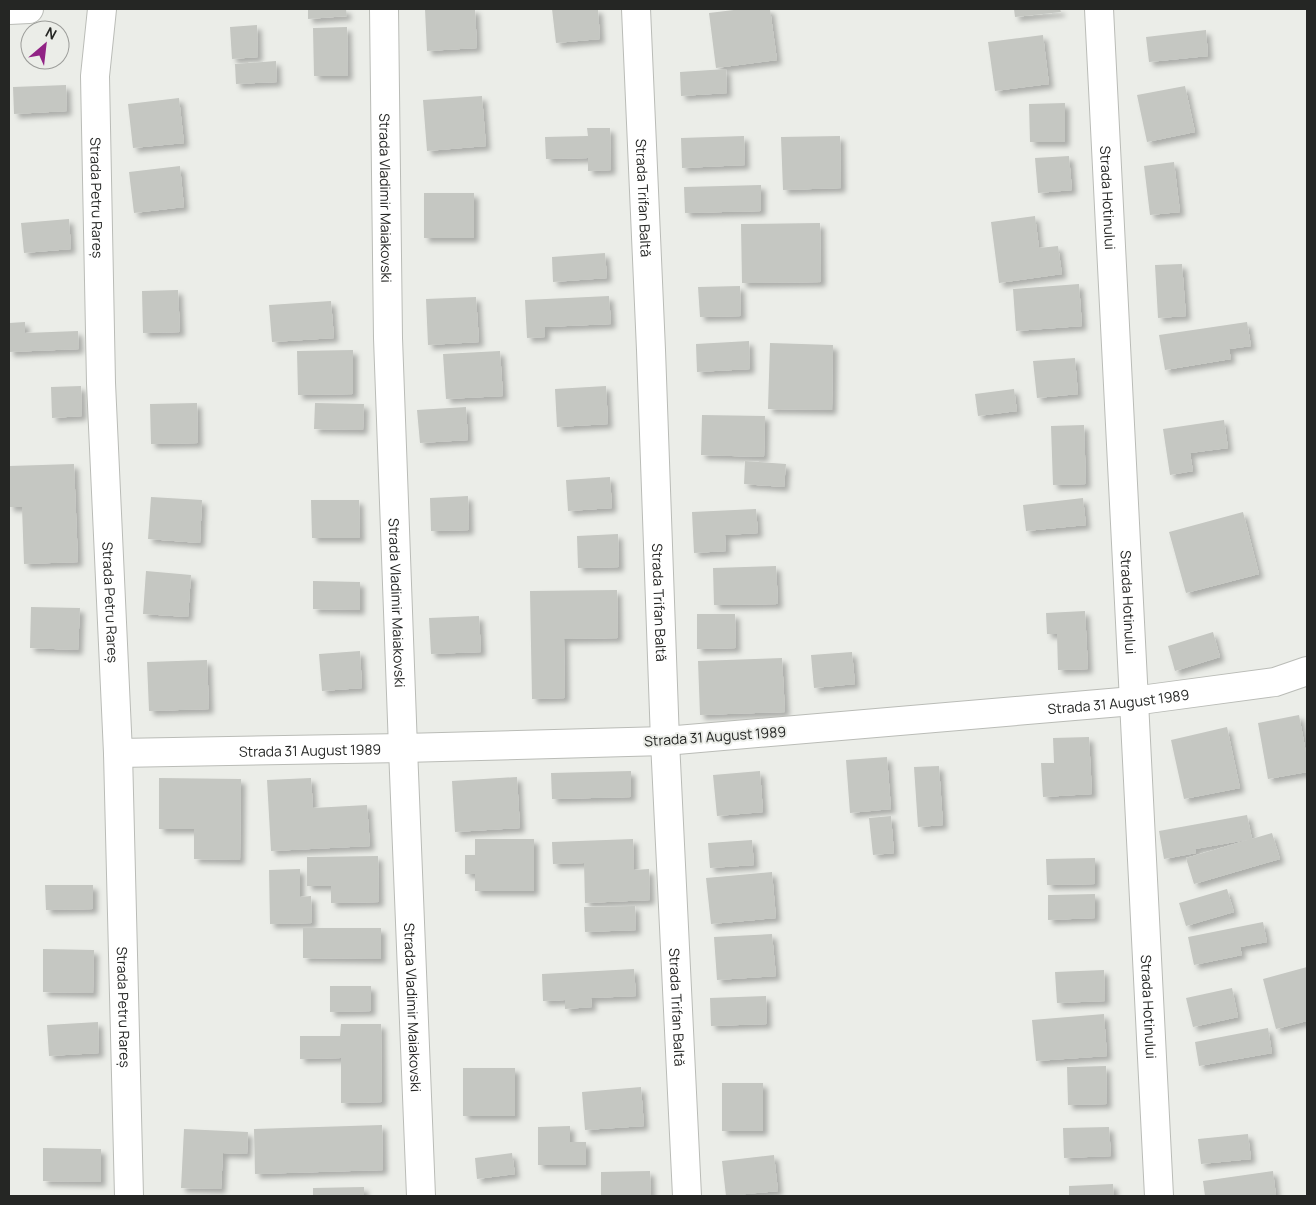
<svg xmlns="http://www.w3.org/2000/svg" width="1316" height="1205" font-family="Manrope,sans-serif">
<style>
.building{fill:#c5c7c2;filter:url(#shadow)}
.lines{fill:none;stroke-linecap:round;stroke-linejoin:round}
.street-casing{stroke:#babcb7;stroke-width:30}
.secondary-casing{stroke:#babcb7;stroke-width:30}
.street{stroke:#fff;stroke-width:28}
.secondary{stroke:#fff;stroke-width:28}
.labels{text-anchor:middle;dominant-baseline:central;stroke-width:4;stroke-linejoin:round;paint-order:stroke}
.street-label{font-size:14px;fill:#252624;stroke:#ebede8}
</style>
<defs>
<filter id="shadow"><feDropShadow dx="4.5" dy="4.5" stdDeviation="2.5" flood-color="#0004"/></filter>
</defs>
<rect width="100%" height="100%" fill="#ebede8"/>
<path class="building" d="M 308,9 L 346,9 L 347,16 L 308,19 Z
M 425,9 L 475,9 L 477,48 L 427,51 Z
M 552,9 L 598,9 L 600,39 L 556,43 Z
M 742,9 L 770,9 L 777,60 L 716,68 L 709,13 Z
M 1014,9 L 1060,9 L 1061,12 L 1015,17 Z
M 257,25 L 258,57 L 232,59 L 230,27 Z
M 347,27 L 348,76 L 314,76 L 313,28 Z
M 1206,30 L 1208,56 L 1149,62 L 1146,37 Z
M 1043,35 L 1049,84 L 995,91 L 988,42 Z
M 276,61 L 277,82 L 236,84 L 235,64 Z
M 726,69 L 727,93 L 681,96 L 680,72 Z
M 66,85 L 67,111 L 14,114 L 13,87 Z
M 1185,86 L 1195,132 L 1147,142 L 1137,95 Z
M 482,96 L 486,146 L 427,151 L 423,100 Z
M 179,98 L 184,143 L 133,148 L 128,104 Z
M 1065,103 L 1065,142 L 1030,142 L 1029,104 Z
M 587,128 L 610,128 L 611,170 L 588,171 L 588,158 L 546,159 L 545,137 L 588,136 Z
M 744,136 L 745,165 L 682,168 L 681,138 Z
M 840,136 L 841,188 L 783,190 L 781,137 Z
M 1069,156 L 1072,190 L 1038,193 L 1035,158 Z
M 1174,162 L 1180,212 L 1150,215 L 1144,166 Z
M 180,166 L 184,207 L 134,213 L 129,172 Z
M 761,185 L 761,211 L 685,213 L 684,187 Z
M 424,193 L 474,193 L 474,238 L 424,238 Z
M 1035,216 L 1039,248 L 1058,246 L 1062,274 L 999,283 L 991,222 Z
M 69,219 L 71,249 L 24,253 L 21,223 Z
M 820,223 L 821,282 L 742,283 L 741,224 Z
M 605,253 L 607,278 L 553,282 L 552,257 Z
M 1182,264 L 1186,316 L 1158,318 L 1155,265 Z
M 1079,284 L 1082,326 L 1016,331 L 1013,289 Z
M 740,286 L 741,316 L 700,317 L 698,287 Z
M 178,290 L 180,332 L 143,333 L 142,291 Z
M 609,296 L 611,324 L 545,327 L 545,337 L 527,338 L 525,300 Z
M 476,297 L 479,342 L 428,345 L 426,299 Z
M 331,301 L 334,338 L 272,342 L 269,305 Z
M 25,322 L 25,333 L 78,331 L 79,349 L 9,352 L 9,323 Z
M 1247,322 L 1251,346 L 1229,349 L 1231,359 L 1165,370 L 1159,335 Z
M 749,341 L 750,369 L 697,372 L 696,344 Z
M 770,343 L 833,345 L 832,410 L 768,409 Z
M 353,350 L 353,394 L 298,395 L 297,351 Z
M 500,351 L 503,396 L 446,399 L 443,354 Z
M 1075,358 L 1078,394 L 1037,398 L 1033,361 Z
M 81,386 L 82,416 L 52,418 L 51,387 Z
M 606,386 L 608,424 L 557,427 L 555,389 Z
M 1014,389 L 1017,411 L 978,416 L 975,394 Z
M 197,403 L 198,443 L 151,444 L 150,404 Z
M 315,403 L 364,404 L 363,430 L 314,429 Z
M 466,407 L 468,440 L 420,443 L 417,410 Z
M 702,415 L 765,416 L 764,457 L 701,455 Z
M 1224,420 L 1228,448 L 1190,453 L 1193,471 L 1170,475 L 1163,429 Z
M 1084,425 L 1086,484 L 1053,485 L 1051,426 Z
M 745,461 L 786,464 L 784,487 L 744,484 Z
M 74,464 L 78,562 L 24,564 L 22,507 L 9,507 L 9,466 Z
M 610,477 L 612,508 L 568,511 L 566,480 Z
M 468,496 L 469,530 L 431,531 L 430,498 Z
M 151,497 L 202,500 L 200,543 L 148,539 Z
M 1083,498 L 1086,525 L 1026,531 L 1023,505 Z
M 311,500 L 359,500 L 360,538 L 312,538 Z
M 756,509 L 758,533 L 725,535 L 726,551 L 694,553 L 692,512 Z
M 1243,512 L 1259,574 L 1186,593 L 1169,532 Z
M 618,534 L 619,567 L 578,568 L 577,536 Z
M 776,566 L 778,604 L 714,605 L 713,568 Z
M 146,571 L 191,575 L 188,617 L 143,614 Z
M 313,581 L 360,582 L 360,610 L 313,609 Z
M 617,590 L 618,638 L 564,639 L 565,698 L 532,699 L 530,591 Z
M 31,607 L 80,608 L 78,650 L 30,648 Z
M 1085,611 L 1088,669 L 1058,670 L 1057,634 L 1047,634 L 1046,613 Z
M 697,614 L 735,614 L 736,648 L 697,649 Z
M 479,616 L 481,652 L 431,654 L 429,618 Z
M 1213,632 L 1220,657 L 1175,671 L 1168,646 Z
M 360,651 L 362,688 L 322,691 L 319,654 Z
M 852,652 L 855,684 L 814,688 L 811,655 Z
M 782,658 L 785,712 L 700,715 L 698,661 Z
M 207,660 L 209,709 L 149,711 L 147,662 Z
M 1299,715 L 1307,758 L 1307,772 L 1268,779 L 1258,723 Z
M 1227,727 L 1240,788 L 1184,799 L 1171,740 Z
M 1089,737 L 1092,794 L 1043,797 L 1041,763 L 1054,763 L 1053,738 Z
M 887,757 L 891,809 L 850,813 L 846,760 Z
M 939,766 L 943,825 L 918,827 L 914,767 Z
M 631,771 L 631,797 L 552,799 L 551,773 Z
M 760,771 L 763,812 L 717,816 L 713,775 Z
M 517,777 L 520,828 L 455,832 L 452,781 Z
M 159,778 L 241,779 L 240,860 L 194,859 L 194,829 L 159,829 Z
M 311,778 L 313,808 L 367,805 L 370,846 L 271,851 L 267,780 Z
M 1247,815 L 1252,839 L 1195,849 L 1196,853 L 1164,859 L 1159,831 Z
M 891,816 L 894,853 L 873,855 L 869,818 Z
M 1272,833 L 1280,859 L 1194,884 L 1186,858 Z
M 475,839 L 534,839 L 534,891 L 475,891 L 475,874 L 465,874 L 465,855 L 475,855 Z
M 633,839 L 634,870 L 649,869 L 650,900 L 585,903 L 584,863 L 553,864 L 552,842 Z
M 752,840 L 754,865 L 710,868 L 708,843 Z
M 378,856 L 379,902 L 331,903 L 331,886 L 307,886 L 307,857 Z
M 1095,858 L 1095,884 L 1047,885 L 1046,859 Z
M 300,869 L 300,897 L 311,896 L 312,923 L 270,924 L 269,870 Z
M 772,872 L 776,918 L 711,924 L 706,878 Z
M 45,885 L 93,885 L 93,909 L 46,910 Z
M 1227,889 L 1234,912 L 1186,926 L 1179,903 Z
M 1095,894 L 1095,918 L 1048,920 L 1048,895 Z
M 635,906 L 636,930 L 585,932 L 584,907 Z
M 1263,922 L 1267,942 L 1240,947 L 1242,955 L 1194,965 L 1188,937 Z
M 303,928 L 381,928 L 381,959 L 303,958 Z
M 772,934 L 776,976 L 717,980 L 714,937 Z
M 43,949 L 94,950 L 93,993 L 43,992 Z
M 1307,967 L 1307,1021 L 1276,1029 L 1263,979 Z
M 634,969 L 636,996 L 591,998 L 592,1007 L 565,1009 L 565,1000 L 543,1001 L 542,974 Z
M 1104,970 L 1105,1001 L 1057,1003 L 1055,972 Z
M 330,986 L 371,986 L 371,1011 L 330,1012 Z
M 1232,988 L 1238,1017 L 1193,1027 L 1186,998 Z
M 766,996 L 767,1024 L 711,1026 L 710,998 Z
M 1104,1014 L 1107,1056 L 1036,1061 L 1032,1020 Z
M 98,1022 L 99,1053 L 49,1056 L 47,1025 Z
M 341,1024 L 381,1024 L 382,1102 L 341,1103 L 341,1058 L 300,1059 L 300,1036 L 340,1036 Z
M 1268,1028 L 1272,1053 L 1199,1066 L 1195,1042 Z
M 1106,1066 L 1107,1104 L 1068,1105 L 1067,1067 Z
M 463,1068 L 515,1068 L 515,1116 L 463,1116 Z
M 722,1083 L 763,1083 L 763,1131 L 722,1131 Z
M 641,1087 L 644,1126 L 585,1130 L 582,1092 Z
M 382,1125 L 383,1170 L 255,1174 L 254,1129 Z
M 570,1126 L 570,1142 L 586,1142 L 586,1165 L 538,1165 L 538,1127 Z
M 1109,1127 L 1111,1156 L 1064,1158 L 1063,1128 Z
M 184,1129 L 248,1132 L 247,1154 L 223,1153 L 221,1189 L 181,1188 Z
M 1248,1134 L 1251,1159 L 1201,1164 L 1198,1139 Z
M 43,1148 L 101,1149 L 101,1182 L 43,1181 Z
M 512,1153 L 515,1174 L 477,1179 L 475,1158 Z
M 774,1155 L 778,1191 L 726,1196 L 722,1161 Z
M 650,1171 L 651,1196 L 601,1196 L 601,1172 Z
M 1273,1171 L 1276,1196 L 1205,1196 L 1203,1181 Z
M 1113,1184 L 1114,1196 L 1069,1196 L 1069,1186 Z
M 364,1187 L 364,1196 L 313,1196 L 313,1188 Z"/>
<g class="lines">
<g class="street-casing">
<g id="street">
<path id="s1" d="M 102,9 L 95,76 L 101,383 L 118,753 L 129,1196"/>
<path id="s2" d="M 384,9 L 388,338 L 403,748 L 421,1196"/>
<path id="s3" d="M 1099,9 L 1159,1196"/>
<path id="s4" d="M 118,753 L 403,748 L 665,741"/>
</g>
</g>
<g class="secondary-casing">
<g id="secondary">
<path id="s5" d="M 636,9 L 651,350 L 665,741 L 687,1196"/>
<path d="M 9,10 L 29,9"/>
<path id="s6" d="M 665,741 L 1133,701 L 1275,682 L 1307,671"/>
</g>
</g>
<use href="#street" class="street"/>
<use href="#secondary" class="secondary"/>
</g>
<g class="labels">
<g class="street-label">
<text stroke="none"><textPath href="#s1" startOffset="189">Strada Petru Rareș</textPath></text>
<text stroke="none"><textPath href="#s2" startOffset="189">Strada Vladimir Maiakovski</textPath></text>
<text stroke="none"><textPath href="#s5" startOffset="189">Strada Trifan Baltă</textPath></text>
<text stroke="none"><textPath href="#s3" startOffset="189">Strada Hotinului</textPath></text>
<text stroke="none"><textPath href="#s1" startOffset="594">Strada Petru Rareș</textPath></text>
<text stroke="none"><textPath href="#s2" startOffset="594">Strada Vladimir Maiakovski</textPath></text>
<text stroke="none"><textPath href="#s5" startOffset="594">Strada Trifan Baltă</textPath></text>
<text stroke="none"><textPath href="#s3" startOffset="594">Strada Hotinului</textPath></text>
<text stroke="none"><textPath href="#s6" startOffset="455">Strada 31 August 1989</textPath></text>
<text transform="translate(715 736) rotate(-4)">Strada 31 August 1989</text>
<text stroke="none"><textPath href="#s4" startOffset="192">Strada 31 August 1989</textPath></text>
<text stroke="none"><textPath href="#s1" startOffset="999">Strada Petru Rareș</textPath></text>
<text stroke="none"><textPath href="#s2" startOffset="999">Strada Vladimir Maiakovski</textPath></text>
<text stroke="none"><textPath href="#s5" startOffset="999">Strada Trifan Baltă</textPath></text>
<text stroke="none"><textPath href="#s3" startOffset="999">Strada Hotinului</textPath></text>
</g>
</g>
<rect width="1316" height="1205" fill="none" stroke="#252624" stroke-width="20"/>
<g transform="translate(45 45) rotate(28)"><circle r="24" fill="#ebede8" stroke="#9c9d9a"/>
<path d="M0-4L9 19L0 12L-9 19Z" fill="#912385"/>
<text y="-8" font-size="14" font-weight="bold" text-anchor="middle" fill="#252624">N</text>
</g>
</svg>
